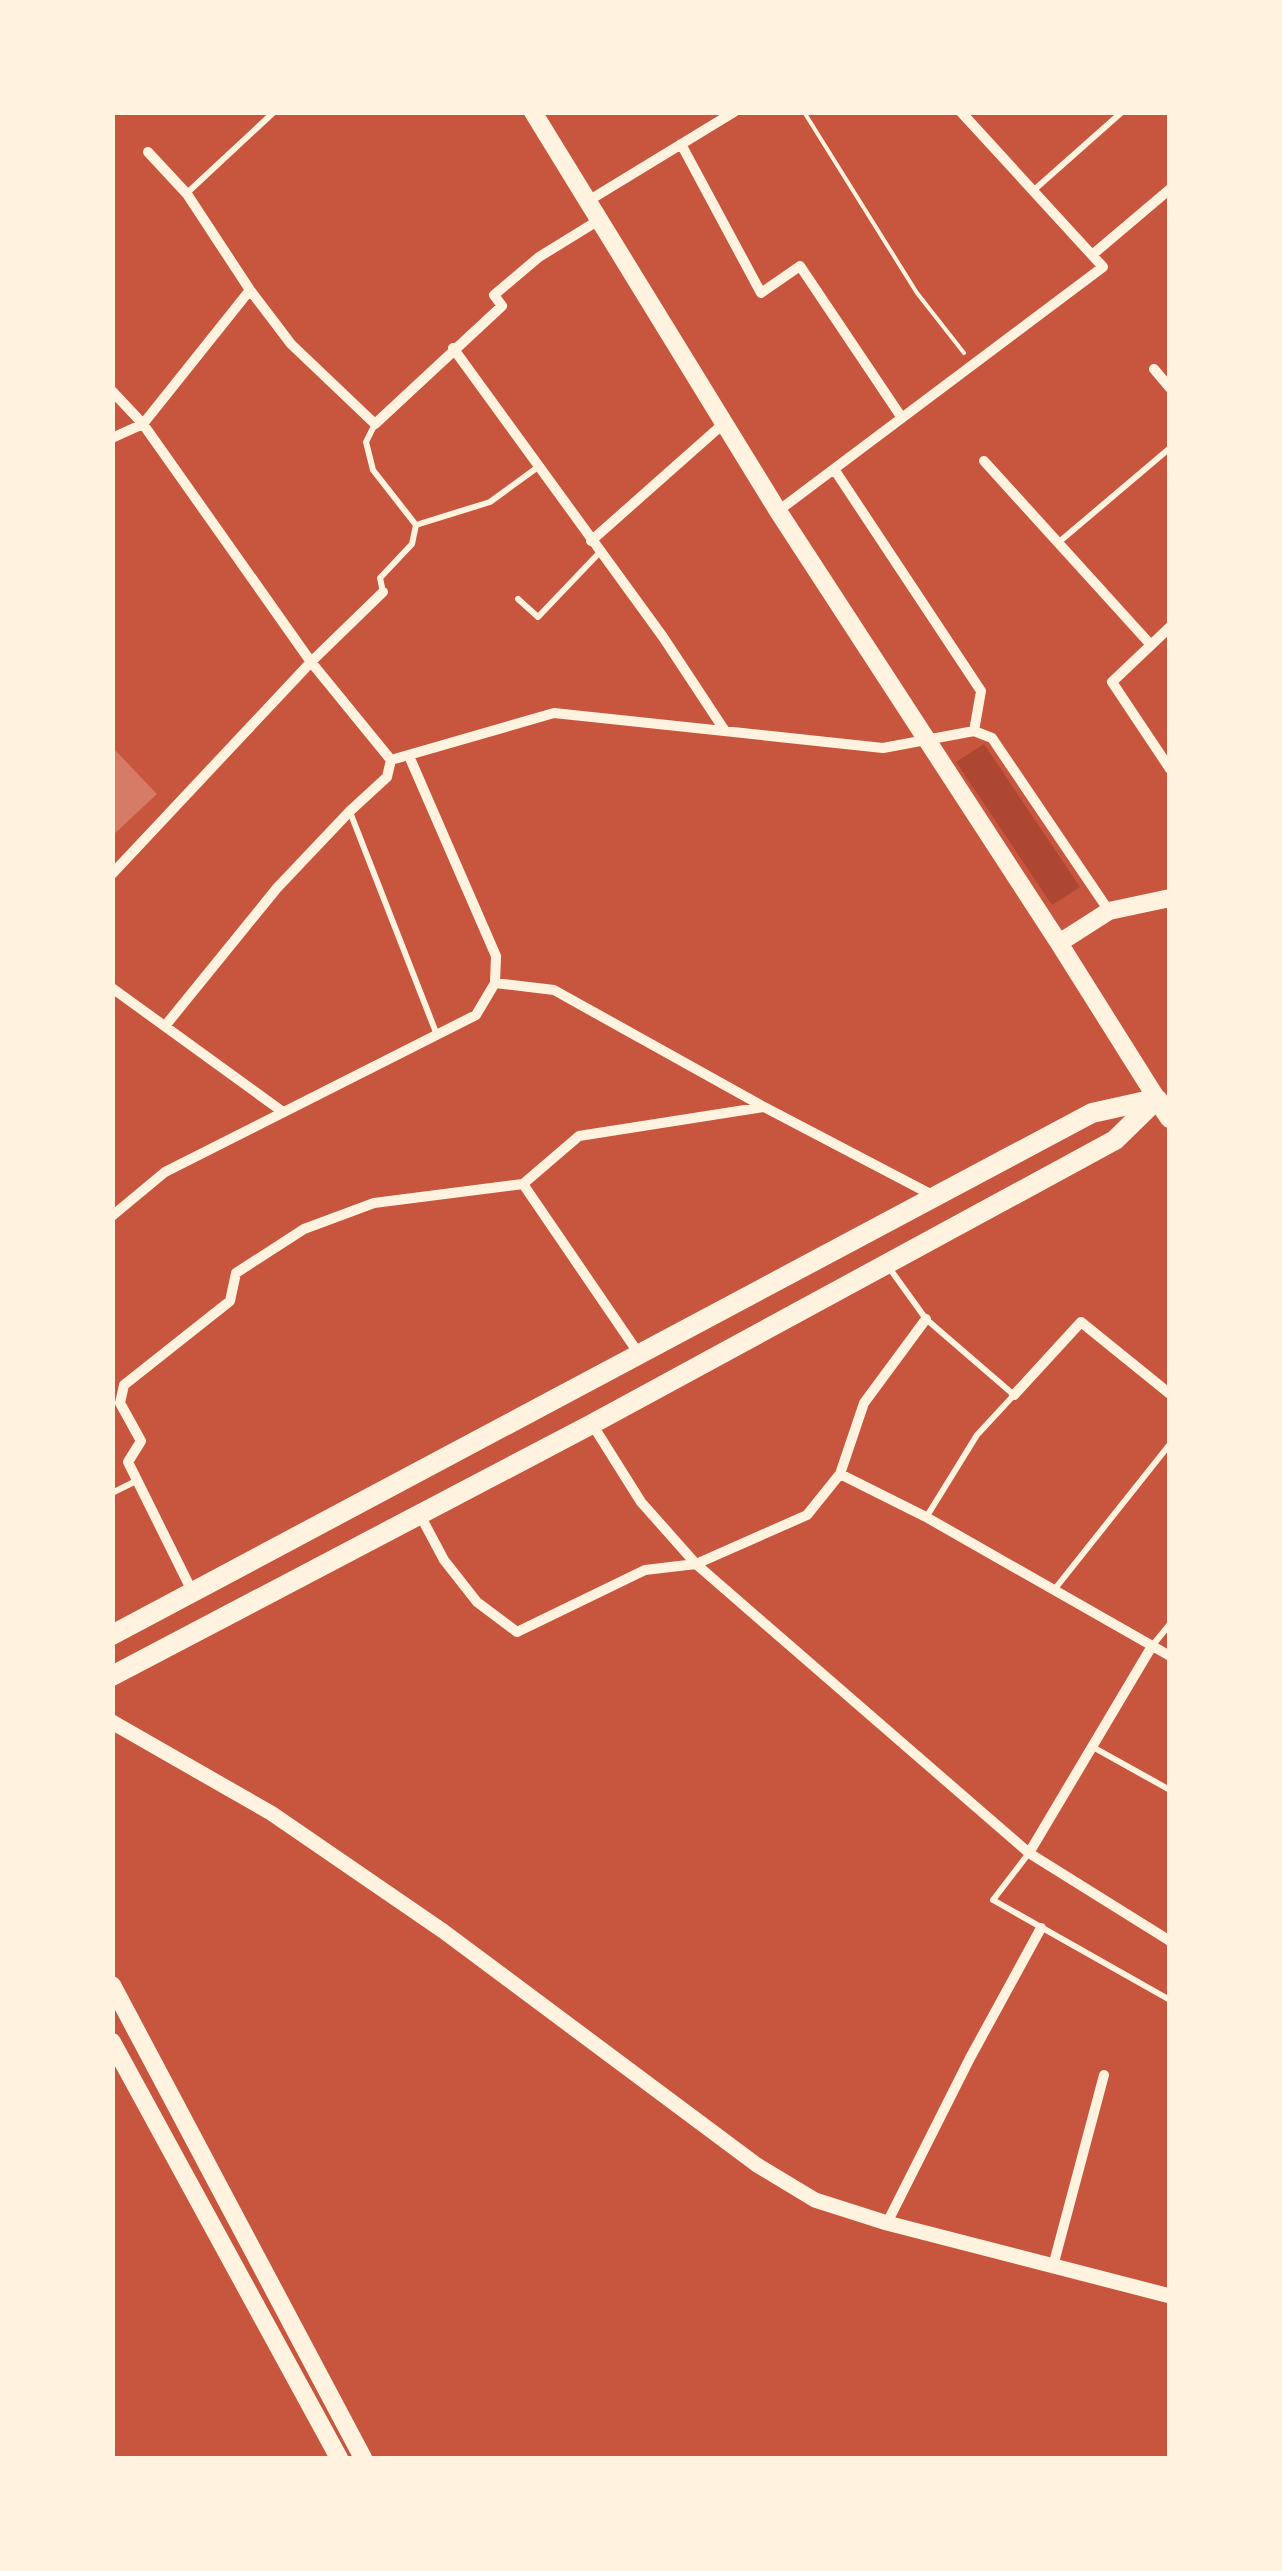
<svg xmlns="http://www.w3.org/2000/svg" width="1282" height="2571" font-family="Inter,sans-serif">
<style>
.green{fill:#ae4732}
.building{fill:#d67c66}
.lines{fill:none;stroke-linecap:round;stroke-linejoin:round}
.path{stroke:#fff3e0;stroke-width:4}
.service{stroke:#fff3e0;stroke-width:6}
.minor{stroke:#fff3e0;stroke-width:10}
.tertiary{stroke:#fff3e0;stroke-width:15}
.secondary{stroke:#fff3e0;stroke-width:18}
.primary{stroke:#fff3e0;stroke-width:20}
</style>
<rect width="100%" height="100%" fill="#c8553d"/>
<path class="green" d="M 984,744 L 1080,887 L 1052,905 L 956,762 Z"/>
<path class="building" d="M 112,747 L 157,794 L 112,836 Z"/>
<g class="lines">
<path class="path" d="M 804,112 L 917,293 L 964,353"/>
<path class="service" d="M 1034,190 L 1122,112
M 187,193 L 274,112
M 375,424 L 366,442 L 373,470 L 416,525
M 1059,542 L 1170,448
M 383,592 L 380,578 L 412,544 L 416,525 L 490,502 L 538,467
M 518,599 L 538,617 L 600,552
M 350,812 L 437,1035
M 890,1269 L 926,1319 L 1014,1395 L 977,1435 L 927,1516
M 112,1493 L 138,1480
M 1054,1590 L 1170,1444
M 1152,1646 L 1170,1624
M 1091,1746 L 1170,1790
M 1029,1853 L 993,1900 L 1170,2000"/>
<path class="minor" d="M 681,144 L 761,293 L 800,266 L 902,418
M 148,152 L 187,194 L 250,290
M 588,201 L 734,112
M 1092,255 L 1170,189
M 453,348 L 663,637 L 725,731
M 1154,369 L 1170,388
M 112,391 L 143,424 L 250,290 L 291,344 L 375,424 L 502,306 L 494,295 L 539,257 L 599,220
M 112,438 L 143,424 L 311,662 L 391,760 L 554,713 L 883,748 L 974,731 L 992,738 L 1109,911
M 984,461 L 1151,645
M 834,469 L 981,691 L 974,731
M 778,511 L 1103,267 L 961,112
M 591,541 L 723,424
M 1170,627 L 1112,682 L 1170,769
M 112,874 L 311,662 L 383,592
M 495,983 L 554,990 L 764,1107 L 936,1197
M 112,988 L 283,1112
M 165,1026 L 277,888 L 350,811 L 387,777 L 391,760
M 523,1184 L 639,1354
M 112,1216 L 165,1172 L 476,1015 L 495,983 L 496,956 L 409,756
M 1014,1395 L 1081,1322 L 1170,1394
M 592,1424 L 641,1502 L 696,1564 L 1029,1853 L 1170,1941
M 840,1474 L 864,1403 L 926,1319
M 420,1515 L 444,1560 L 477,1602 L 517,1632 L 645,1570 L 696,1564 L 807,1515 L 840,1474 L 926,1517 L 1170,1656
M 192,1591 L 128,1462 L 141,1441 L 120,1403 L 124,1385 L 230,1301 L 236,1273 L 304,1229 L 374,1203 L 523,1184 L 579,1136 L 764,1107
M 1029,1853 L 1152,1646
M 887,2223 L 970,2058 L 1041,1928
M 1053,2266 L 1104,2075"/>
<path class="tertiary" d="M 112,1722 L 271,1813 L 443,1931 L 757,2165 L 815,2200 L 887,2223 L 1170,2296"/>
<path class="secondary" d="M 533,112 L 778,511 L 1059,943 L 1157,1099
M 1059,943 L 1109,911 L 1170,898
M 112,1985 L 363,2458
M 112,2042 L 339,2458"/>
<path class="primary" d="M 1157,1099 L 1170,1118
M 112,1635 L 1092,1113 L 1155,1099
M 112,1676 L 592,1424 L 1115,1140 L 1157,1099"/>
</g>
<rect width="1282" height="2571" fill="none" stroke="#fff3e0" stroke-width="230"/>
</svg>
